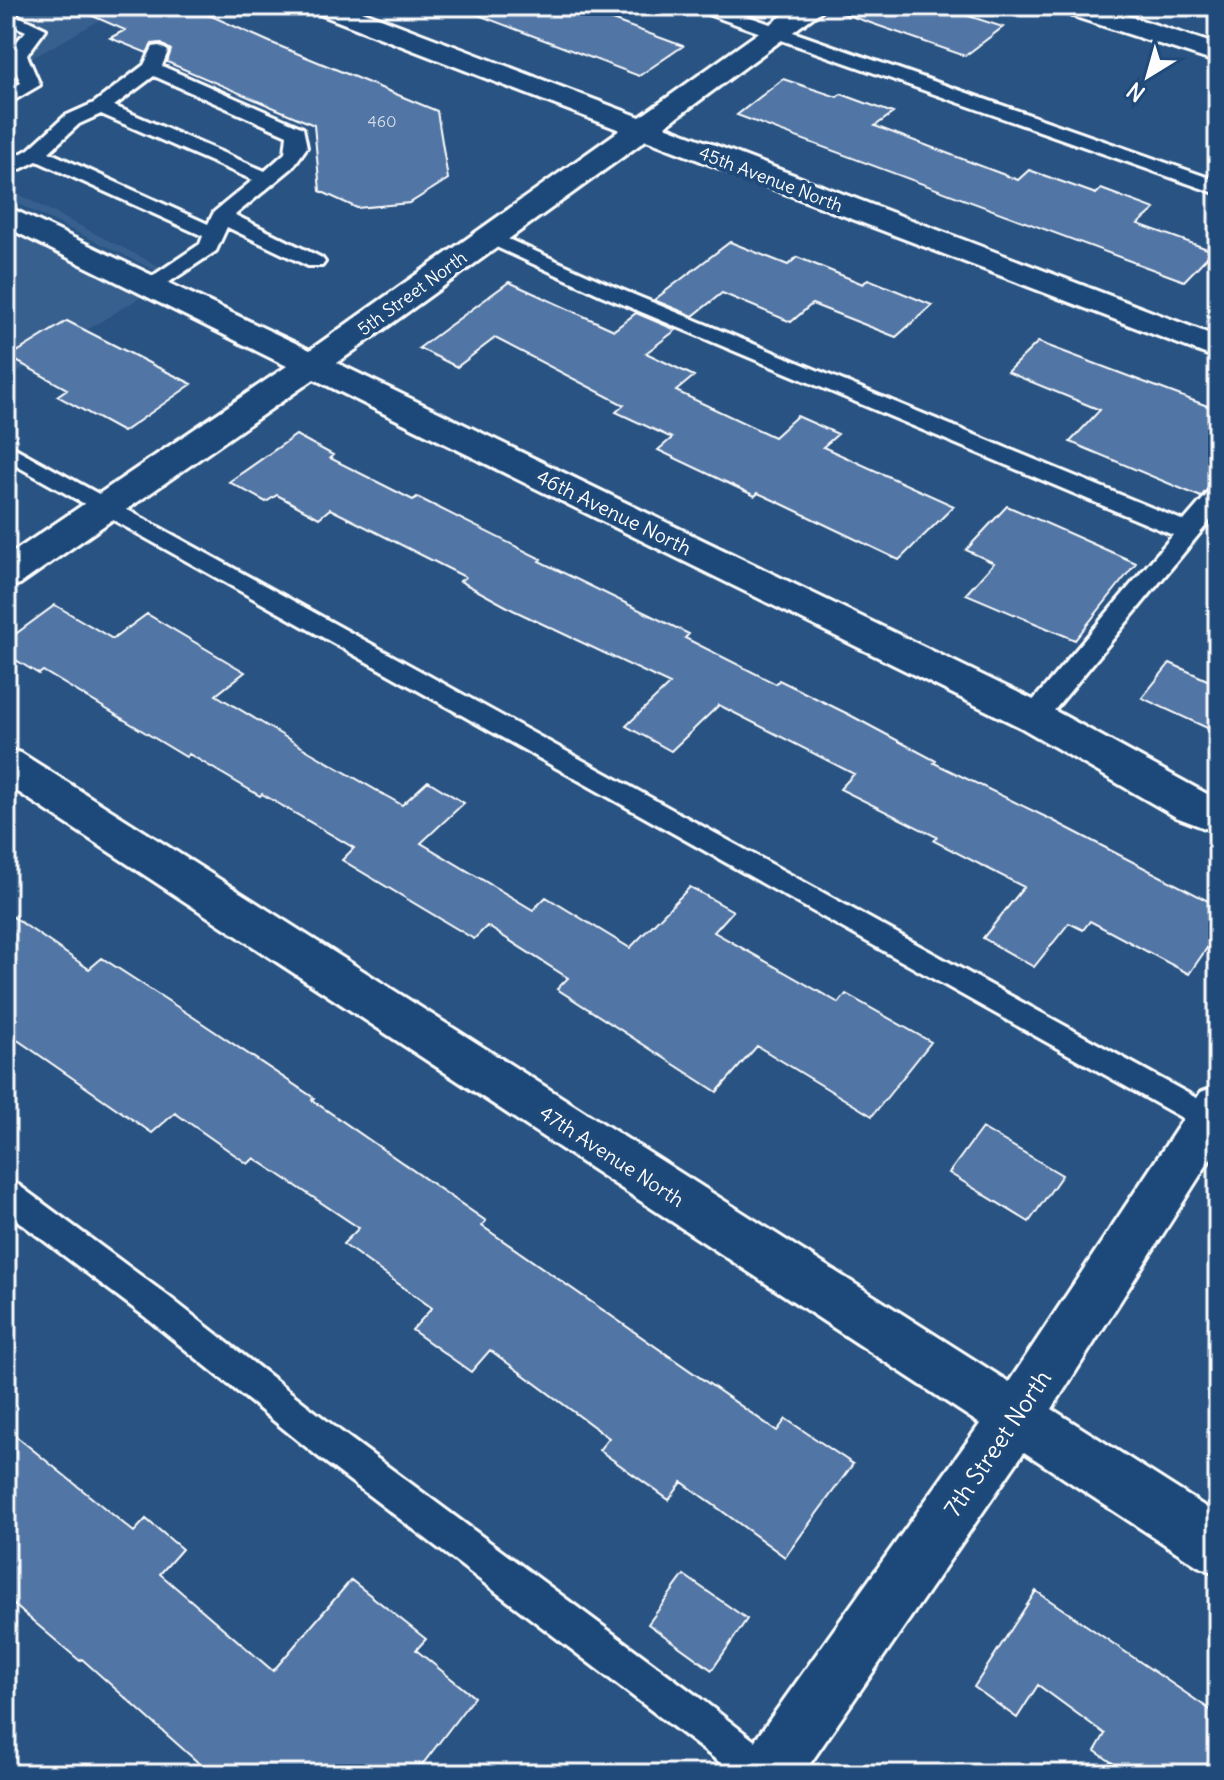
<svg xmlns="http://www.w3.org/2000/svg" width="1224" height="1780" font-family="Delius,sans-serif">
<style>
.built{fill:#39608e}
.building{fill:#5175a4;stroke:#fff;stroke-width:2}
.lines{fill:none;stroke-linecap:round;stroke-linejoin:round}
.service-casing{stroke:#fff;stroke-width:6}
.minor-casing{stroke:#fff;stroke-width:6}
.service{fill:#1f4a7a;fill-rule:evenodd}
.minor{fill:#1f4a7a;fill-rule:evenodd}
.labels{text-anchor:middle;dominant-baseline:central;stroke-width:8;stroke-linejoin:round;paint-order:stroke}
.number-label{font-size:16px;fill:#d4dce8}
.far-street-label{font-size:18px;fill:#fff;stroke:#1f4a7a}
.street-label{font-size:20px;fill:#fff;stroke:#1f4a7a}
.near-street-label{font-size:24px;fill:#fff;stroke:#1f4a7a}
</style>
<rect width="100%" height="100%" fill="#295382"/>
<filter id="ink" filterUnits="userSpaceOnUse"><feTurbulence type="fractalNoise" baseFrequency=".0125" numOctaves="2"/><feDisplacementMap in="SourceGraphic" scale="16" xChannelSelector="R" yChannelSelector="G"/><feConvolveMatrix kernelMatrix="1 2 1 2 8 2 1 2 1" color-interpolation-filters="sRGB"/></filter>
<g filter="url(#ink)">
<path class="built" d="M 6,6 L 125,6 L 6,73 Z
M 6,188 L 176,275 L 171,278 L 6,198 Z
M 6,231 L 141,297 L 6,379 Z"/>
<path class="building" d="M 70,6 L 189,6 L 272,43 L 437,111 L 448,179 L 410,203 L 357,208 L 320,191 L 314,125 L 167,62 L 171,50 L 160,43 L 152,44 L 147,53 L 110,38 L 125,30 Z
M 466,6 L 574,6 L 683,46 L 639,76 L 465,10 Z
M 840,6 L 938,6 L 1003,27 L 965,56 L 839,12 Z
M 783,79 L 837,97 L 841,94 L 893,113 L 875,126 L 1018,180 L 1029,170 L 1096,194 L 1101,189 L 1155,209 L 1138,224 L 1213,251 L 1184,281 L 737,115 Z
M 730,242 L 788,265 L 797,257 L 863,284 L 868,279 L 932,305 L 896,337 L 812,304 L 791,322 L 722,293 L 693,316 L 654,300 Z
M 509,282 L 614,330 L 636,313 L 676,330 L 646,353 L 694,376 L 676,391 L 774,437 L 797,416 L 838,434 L 823,447 L 954,506 L 899,560 L 782,504 L 758,493 L 755,496 L 658,450 L 672,438 L 616,412 L 624,405 L 495,338 L 457,367 L 419,348 Z
M 67,321 L 153,365 L 192,384 L 123,432 L 57,396 L 67,389 L 9,357 Z
M 1038,342 L 1218,410 L 1218,476 L 1201,497 L 1070,442 L 1100,410 L 1007,372 Z
M 296,435 L 333,455 L 330,458 L 413,500 L 417,497 L 541,559 L 539,561 L 689,634 L 685,638 L 776,684 L 779,680 L 848,714 L 936,761 L 934,763 L 1052,820 L 1218,906 L 1218,932 L 1189,974 L 1090,921 L 1083,930 L 1069,923 L 1034,967 L 983,938 L 1024,887 L 934,841 L 937,837 L 840,789 L 854,774 L 719,705 L 671,751 L 626,726 L 670,684 L 513,610 L 460,581 L 465,577 L 330,509 L 319,518 L 277,495 L 266,502 L 229,482 Z
M 1007,506 L 1136,563 L 1075,640 L 966,594 L 994,563 L 966,550 Z
M 55,605 L 113,639 L 147,614 L 245,672 L 216,695 L 310,752 L 402,805 L 428,781 L 464,803 L 421,843 L 533,910 L 546,897 L 630,948 L 690,887 L 733,911 L 714,932 L 839,1003 L 846,994 L 931,1042 L 872,1116 L 757,1046 L 717,1092 L 557,989 L 568,978 L 487,926 L 474,939 L 342,860 L 354,848 L 262,794 L 260,796 L 189,754 L 186,757 L 43,671 L 39,674 L 6,654 L 6,641 Z
M 1170,663 L 1218,685 L 1218,733 L 1142,698 Z
M 6,912 L 89,969 L 102,958 L 193,1017 L 314,1098 L 312,1100 L 486,1221 L 482,1226 L 777,1431 L 786,1419 L 853,1464 L 785,1557 L 682,1482 L 669,1500 L 599,1450 L 609,1438 L 490,1350 L 471,1372 L 412,1330 L 432,1308 L 343,1244 L 359,1228 L 254,1158 L 248,1164 L 175,1113 L 152,1133 L 6,1032 Z
M 982,1128 L 1062,1175 L 1029,1222 L 949,1173 Z
M 6,1428 L 134,1532 L 146,1519 L 182,1549 L 160,1574 L 273,1671 L 351,1580 L 426,1639 L 416,1650 L 474,1697 L 415,1774 L 211,1774 L 82,1659 L 80,1661 L 6,1598 Z
M 684,1575 L 747,1619 L 712,1670 L 648,1624 Z
M 1036,1591 L 1218,1715 L 1218,1758 L 1210,1774 L 1129,1774 L 1095,1751 L 1105,1734 L 1038,1685 L 1017,1718 L 974,1687 Z"/>
<g class="lines">
<g class="service-casing">
<path id="service" d="M 693,6 L 719,6 L 1218,181 L 1218,194 L 696,10 Z
M 6,10 L 46,29 L 27,55 L 40,85 L 6,105 L 6,91 L 21,83 L 13,65 L 6,67 L 6,54 L 26,31 L 6,22 Z
M 159,46 L 168,51 L 162,66 L 303,128 L 307,147 L 292,168 L 235,215 L 322,258 L 325,262 L 322,266 L 308,266 L 227,227 L 216,251 L 159,289 L 145,289 L 142,285 L 145,281 L 200,244 L 203,236 L 37,161 L 6,176 L 6,162 L 29,149 L 65,116 L 94,103 L 144,65 L 153,47 ZM 154,76 L 287,135 L 285,153 L 265,171 L 114,106 ZM 101,114 L 253,180 L 214,212 L 208,224 L 49,152 L 79,124 Z
M 490,231 L 615,287 L 1184,521 L 1210,491 L 1218,489 L 1218,511 L 1043,724 L 1034,726 L 1025,724 L 1021,717 L 1025,710 L 1173,535 L 601,295 L 483,241 L 480,237 L 483,233 Z
M 6,443 L 1218,1110 L 1218,1138 L 6,460 Z
M 6,1180 L 17,1184 L 168,1296 L 340,1431 L 701,1699 L 779,1760 L 784,1774 L 735,1774 L 316,1455 L 144,1316 L 6,1212 Z"/>
</g>
<g class="minor-casing">
<path id="minor" d="M 310,6 L 349,6 L 640,117 L 796,6 L 828,6 L 665,126 L 1218,337 L 1218,359 L 646,140 L 337,363 L 1048,707 L 1218,800 L 1218,833 L 1176,817 L 1020,727 L 314,379 L 20,584 L 6,588 L 6,557 L 287,366 L 6,227 L 6,206 L 310,350 L 620,130 L 314,12 Z
M 1056,6 L 1098,6 L 1218,45 L 1218,63 L 1060,12 Z
M 6,749 L 21,753 L 1009,1382 L 1201,1092 L 1218,1086 L 1218,1147 L 1052,1409 L 1218,1515 L 1218,1574 L 1198,1566 L 1024,1452 L 803,1774 L 737,1774 L 746,1753 L 980,1424 L 6,784 Z"/>
</g>
<use href="#service" class="service"/>
<use href="#minor" class="minor"/>
</g>
</g>
<g class="labels">
<g class="number-label">
<text x="382" y="121">460</text>
</g>
<g class="far-street-label">
<text transform="translate(771 179) rotate(21)">45th Avenue North</text>
<text transform="translate(412 293) rotate(-36)">5th Street North</text>
</g>
<g class="street-label">
<text transform="translate(614 512) rotate(26)">46th Avenue North</text>
<text transform="translate(612 1156) rotate(33)">47th Avenue North</text>
</g>
<g class="near-street-label">
<text transform="translate(997 1443) rotate(-56)">7th Street North</text>
</g>
</g>
<rect width="1224" height="1780" fill="none" stroke="#1f4a7a" stroke-width="32"/>
<rect x="16" y="16" width="1192" height="1748" fill="none" stroke="#fff" stroke-width="3" filter="url(#ink)"/>
<g transform="translate(1148 76) rotate(217)" stroke="#1f4a7a" stroke-width="6" paint-order="stroke">
<path d="M0-6L14 30L0 20L-14 30Z" fill="#ffffff"/>
<text y="-12" font-size="22" font-weight="bold" text-anchor="middle" fill="#ffffff">N</text>
</g>
</svg>
